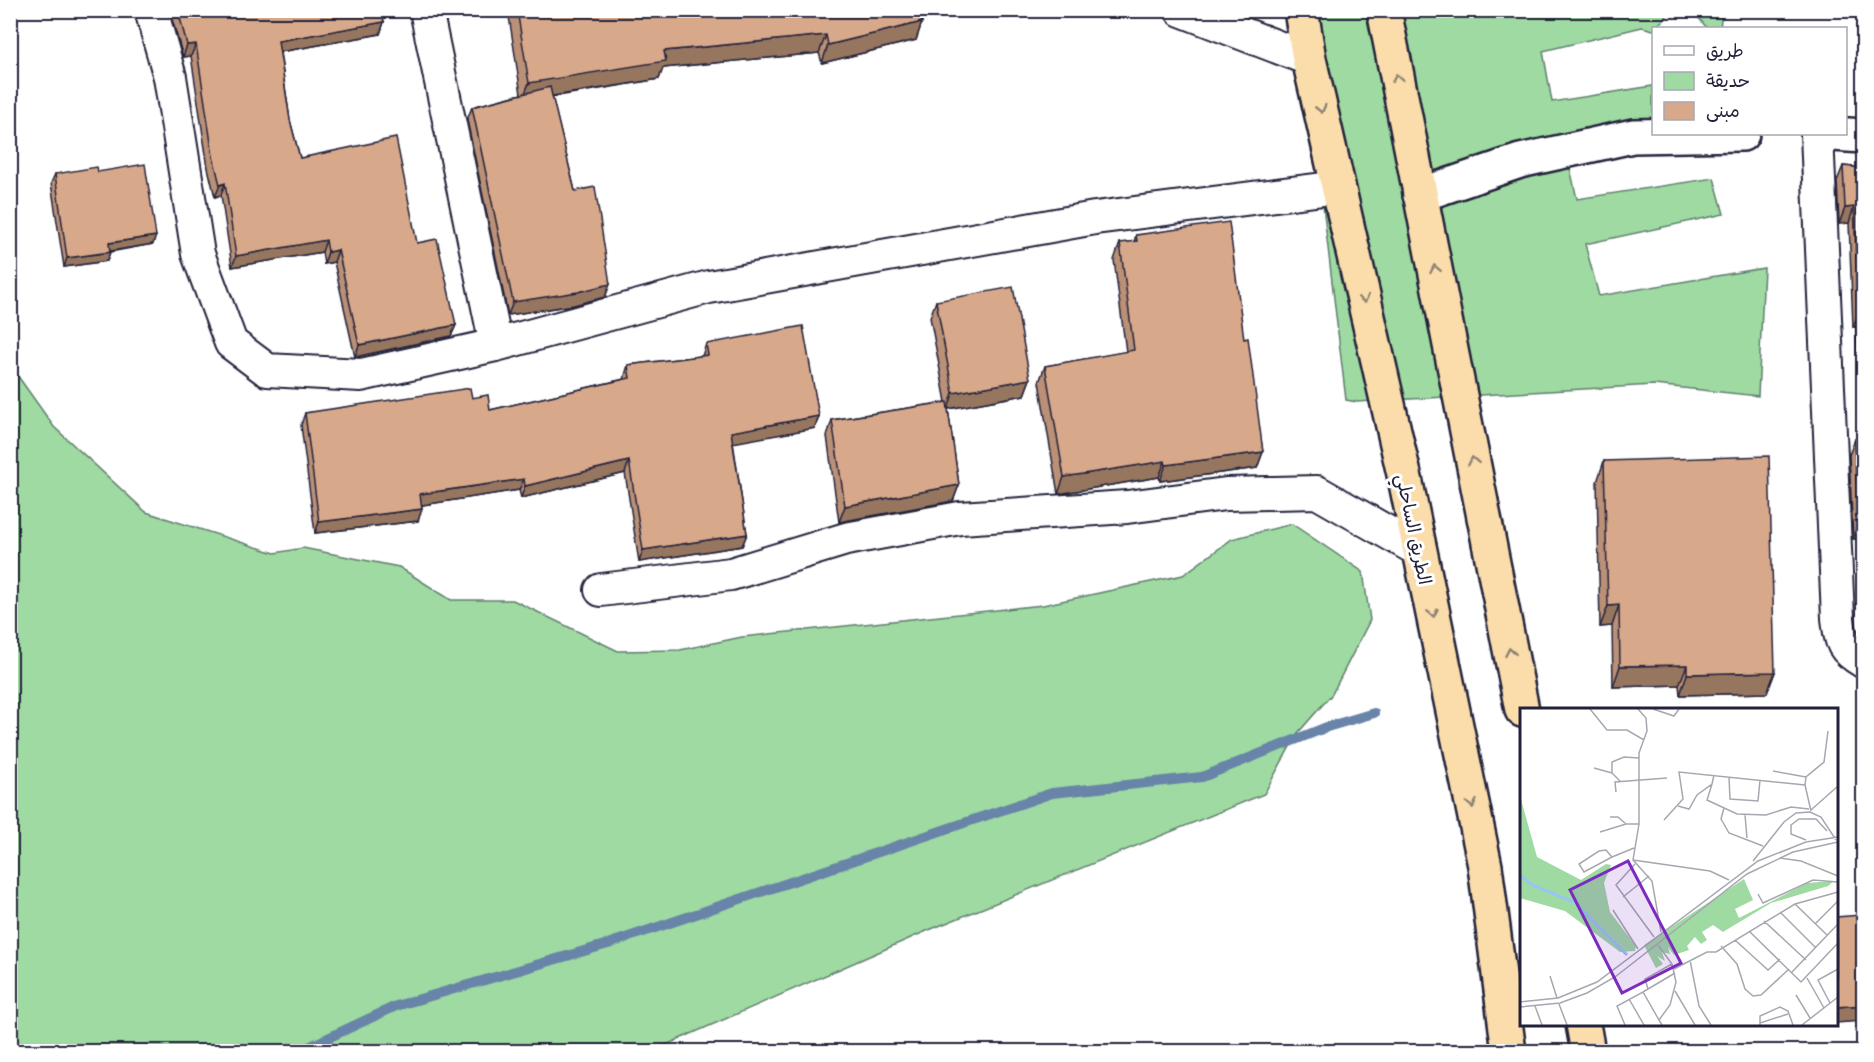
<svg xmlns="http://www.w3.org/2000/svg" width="1874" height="1062" font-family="'Playpen Sans','Playpen Sans Arabic',sans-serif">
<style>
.green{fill:#9edaa1;stroke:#607e6e;stroke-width:1.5}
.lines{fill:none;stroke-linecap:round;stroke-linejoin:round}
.stream{stroke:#6884a8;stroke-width:10}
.minor-casing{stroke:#22223b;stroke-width:36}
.tertiary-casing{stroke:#22223b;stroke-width:38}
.trunk-casing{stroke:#22223b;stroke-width:38}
.minor{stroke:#fff;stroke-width:32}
.tertiary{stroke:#fff;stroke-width:33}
.trunk{stroke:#faddab;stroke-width:33}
.wall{fill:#ba9077;stroke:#22223b;stroke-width:1.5}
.shaded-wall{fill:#977661;stroke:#22223b;stroke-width:1.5}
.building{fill:#d8a88a;stroke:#22223b;stroke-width:1.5}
.oneway{stroke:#8e8073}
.labels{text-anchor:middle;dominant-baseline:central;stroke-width:6;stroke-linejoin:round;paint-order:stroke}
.street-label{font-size:18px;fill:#22223b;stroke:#fff}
.inset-river{fill:none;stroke:#96c6f1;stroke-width:3}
.inset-road{fill:none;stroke:#a7a7b1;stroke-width:1.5}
.view{fill:#7b2cbf;fill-opacity:0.15;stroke:#7b2cbf;stroke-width:3}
.inset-edge{fill:none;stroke:#22223b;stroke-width:3}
</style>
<rect width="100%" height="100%" fill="#fff"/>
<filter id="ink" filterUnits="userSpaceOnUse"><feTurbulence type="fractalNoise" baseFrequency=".0167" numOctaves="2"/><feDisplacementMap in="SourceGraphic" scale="12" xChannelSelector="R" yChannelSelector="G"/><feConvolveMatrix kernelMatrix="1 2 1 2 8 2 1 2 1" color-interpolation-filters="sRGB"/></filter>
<g filter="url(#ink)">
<path class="green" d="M 1300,11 L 1672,11 L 1653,30 L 1642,27 L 1543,51 L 1552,102 L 1653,86 L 1653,127 L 1565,146 L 1577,199 L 1714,178 L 1724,214 L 1585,244 L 1599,296 L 1764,268 L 1758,396 L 1654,385 L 1357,402 L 1346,400 Z
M 1693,11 L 1722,11 L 1720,28 L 1707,28 Z
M 10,365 L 54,427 L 146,512 L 275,553 L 303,548 L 399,567 L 451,600 L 513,600 L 618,651 L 680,650 L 742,637 L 1043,605 L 1183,575 L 1232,539 L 1292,524 L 1363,572 L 1370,620 L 1332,694 L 1297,734 L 1264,794 L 929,930 L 652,1051 L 11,1051 Z"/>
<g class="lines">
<path class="stream" d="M 298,1052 L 396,1006 L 608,944 L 1052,793 L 1202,777 L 1327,727 L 1374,713"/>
<g class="minor-casing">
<path id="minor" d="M 151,10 L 170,77 L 198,254 L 231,343 L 267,370 L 361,375 L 496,345 L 709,287 L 1095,218 L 1339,187
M 426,10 L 496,345
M 1181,10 L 1309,59
M 1817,134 L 1838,618 C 1841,642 1841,649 1864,662
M 601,590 L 731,574 L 846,539 L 960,518 L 1127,507 L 1226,494 L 1317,492 L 1420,551"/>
</g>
<g class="tertiary-casing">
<path id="tertiary" d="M 1832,134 L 1864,136
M 1420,195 L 1520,161 L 1633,136 L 1742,134"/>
</g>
<g class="trunk-casing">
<path id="trunk" d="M 1301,10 L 1309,59 L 1406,483 L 1485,866 L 1509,1052
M 1384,10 L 1522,710
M 1583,1024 L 1588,1052"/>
</g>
<use href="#minor" class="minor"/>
<use href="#tertiary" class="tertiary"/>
<use href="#trunk" class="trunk"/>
</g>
<path class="wall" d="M 171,10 L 382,10 L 384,22 L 380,34 L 280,52 L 290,120 L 300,158 L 417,243 L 456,325 L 451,336 L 355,357 L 334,262 L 324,264 L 322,252 L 232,267 L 221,195 L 215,197 L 208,168 L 191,56 L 183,57 L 172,19 Z
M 508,10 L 919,10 L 922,22 L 916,40 L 822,63 L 819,53 L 663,68 L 659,79 L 552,97 L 575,191 L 610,284 L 605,297 L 574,305 L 508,315 L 467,120 L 472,107 L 521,94 Z
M 1843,166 L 1863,168 L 1863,538 L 1853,539 L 1849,455 L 1855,439 L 1861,438 L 1856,327 L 1853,327 L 1849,223 L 1839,224 L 1837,181 Z
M 98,172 L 153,244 L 110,252 L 107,261 L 64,267 L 51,183 L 55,174 Z
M 1136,235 L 1244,339 L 1263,452 L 1257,468 L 1160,481 L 1159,477 L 1058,494 L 1039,382 L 1045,366 L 1126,352 L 1114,260 L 1120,243 L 1134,242 Z
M 936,301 L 1030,379 L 1024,395 L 948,409 L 959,485 L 953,501 L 839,522 L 827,436 L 832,420 L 946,402 L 930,317 Z
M 706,344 L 819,416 L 815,428 L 733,442 L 747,534 L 742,546 L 639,562 L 625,473 L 521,498 L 519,490 L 422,505 L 418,521 L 315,533 L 301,425 L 305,413 L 472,398 L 490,410 L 624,379 L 628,365 L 702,356 Z
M 1604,461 L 1775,672 L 1767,693 L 1680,695 L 1679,685 L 1613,687 L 1612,626 L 1600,627 L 1597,482 Z"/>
<path class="shaded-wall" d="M 384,22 L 380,34 L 274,53 L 278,41 Z
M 922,22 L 916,40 L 822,63 L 828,45 Z
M 826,35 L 819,53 L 663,68 L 659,79 L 522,101 L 529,83 L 664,51 Z
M 196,44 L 191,56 L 183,57 L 187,45 Z
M 225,183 L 221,195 L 215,197 L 220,185 Z
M 1854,207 L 1849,223 L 1839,224 L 1845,208 Z
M 156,236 L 153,244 L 105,252 L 109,243 Z
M 326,240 L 322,252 L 232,267 L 236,256 Z
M 338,250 L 334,262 L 324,264 L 328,252 Z
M 110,252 L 107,261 L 64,267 L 67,258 Z
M 610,284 L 605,297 L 574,305 L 508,315 L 513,302 Z
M 1862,311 L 1856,327 L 1853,327 L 1859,312 Z
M 456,325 L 451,336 L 355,357 L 359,345 Z
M 1030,379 L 1024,395 L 948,409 L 953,393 Z
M 819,416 L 815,428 L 727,444 L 731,432 Z
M 1263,452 L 1257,468 L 1160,481 L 1166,465 Z
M 629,461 L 625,473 L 521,498 L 525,486 Z
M 1165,461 L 1159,477 L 1058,494 L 1064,477 Z
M 524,479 L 519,490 L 416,506 L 420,494 Z
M 959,485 L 953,501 L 839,522 L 845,506 Z
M 422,509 L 418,521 L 315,533 L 319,522 Z
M 1863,523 L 1863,538 L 1853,539 L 1858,524 Z
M 747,534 L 742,546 L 639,562 L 643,550 Z
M 1619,605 L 1612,626 L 1600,627 L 1608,606 Z
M 1687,665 L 1679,685 L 1613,687 L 1620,666 Z
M 1775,672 L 1767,693 L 1680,695 L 1687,674 Z
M 1863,1005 L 1863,1021 L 1836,1023 L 1836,1007 Z
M 1797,1024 L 1816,1024 L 1796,1026 Z"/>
<path class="building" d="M 178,10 L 382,10 L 384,22 L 278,41 L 290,120 L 300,158 L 396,138 L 417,243 L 437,239 L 456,325 L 359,345 L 338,250 L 328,252 L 326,240 L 236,256 L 225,183 L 220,185 L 213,156 L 196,44 L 187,45 Z
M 517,10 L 919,10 L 922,22 L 828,45 L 826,35 L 664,51 L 666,61 L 529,83 Z
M 550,87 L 575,191 L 595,187 L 610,284 L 578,292 L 513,302 L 472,107 Z
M 145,164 L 156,236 L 109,243 L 110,252 L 67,258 L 55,174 L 97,167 L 98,172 Z
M 1843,166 L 1863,168 L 1863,347 L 1862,311 L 1859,312 L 1854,207 L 1845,208 Z
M 1229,222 L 1244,339 L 1248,338 L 1263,452 L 1166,465 L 1165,461 L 1064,477 L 1045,366 L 1134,350 L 1120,243 L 1137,241 L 1136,235 Z
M 1013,287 L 1030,379 L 953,393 L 936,301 Z
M 803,326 L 819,416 L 731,432 L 747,534 L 643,550 L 629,461 L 525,486 L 524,479 L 420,494 L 422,509 L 319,522 L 305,413 L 470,388 L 472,398 L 488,395 L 490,410 L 630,378 L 628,365 L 708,355 L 706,344 Z
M 947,402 L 959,485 L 845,506 L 832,420 Z
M 1863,438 L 1863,523 L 1858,524 L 1855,439 Z
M 1769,456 L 1775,672 L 1687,674 L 1687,665 L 1620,666 L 1619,605 L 1608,606 L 1604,461 Z
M 1861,915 L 1862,929 L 1863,928 L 1863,1005 L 1836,1007 L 1836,917 Z"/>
<defs><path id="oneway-chevron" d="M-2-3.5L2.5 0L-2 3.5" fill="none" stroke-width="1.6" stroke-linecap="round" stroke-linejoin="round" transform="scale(1.5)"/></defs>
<g class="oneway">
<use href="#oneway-chevron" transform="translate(1397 78) rotate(-101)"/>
<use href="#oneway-chevron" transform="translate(1321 109) rotate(77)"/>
<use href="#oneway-chevron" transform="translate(1435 269) rotate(-101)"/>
<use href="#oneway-chevron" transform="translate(1364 299) rotate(77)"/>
<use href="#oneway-chevron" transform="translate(1473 461) rotate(-101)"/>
<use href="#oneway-chevron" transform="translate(1433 613) rotate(78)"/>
<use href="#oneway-chevron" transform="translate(1510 652) rotate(-101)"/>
<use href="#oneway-chevron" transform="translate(1472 804) rotate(78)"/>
</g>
</g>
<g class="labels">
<g class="street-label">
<text transform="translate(1415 529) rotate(78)">الطريق الساحلي</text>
</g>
</g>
<g transform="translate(1520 708)">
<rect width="318" height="318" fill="#fff"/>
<path d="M 0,88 L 17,149 L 61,172 L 86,156 L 91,157 L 84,175 L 90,204 L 116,238 L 115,243 L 100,244 L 45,203 L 0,190 ZM 224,171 L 233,192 L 215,201 L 219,210 L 287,175 L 314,173 L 308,178 L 251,195 L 203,224 L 193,217 L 182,224 L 187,232 L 181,236 L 175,229 L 167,238 L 169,242 L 154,247 L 148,239 L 150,246 L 142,244 L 145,253 L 137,248 L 143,256 L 136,260 L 124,237 Z" fill="#9edaa1"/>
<path class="inset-river" d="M 0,167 L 12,177 L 54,194 L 107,247"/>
<path class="inset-road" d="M 70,1 L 87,22 L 107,22 L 124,32M 118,1 L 126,10 L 127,23 L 119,45 L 119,116 L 113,152 L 132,173 L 141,224M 133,1 L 154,8 L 159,1M 74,60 L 92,65M 253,63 L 286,69M 209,69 L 210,91 L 238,93 L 240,72M 100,73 L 92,65 L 92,54 L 104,49 L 119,50M 192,76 L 187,92 L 217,106 L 246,107 L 271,99 L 289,101M 285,77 L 286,69 L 304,54 L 308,23M 96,84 L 95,74 L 147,70M 158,98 L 169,101 L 177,87 L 192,76 L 194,67M 204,100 L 201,111 L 209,125 L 243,138M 291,102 L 318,78M 225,107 L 227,130M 90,109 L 98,109 L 106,116M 144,112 L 163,91 L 159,64 L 285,77 L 291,103M 80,124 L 106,116 L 119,116M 286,132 L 271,126 L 271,117 L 279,111 L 296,111 L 307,123M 92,149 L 64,164 L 59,156 L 79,143 L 86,142 L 92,149 L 114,140M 260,150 L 281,153 L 318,168M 113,152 L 190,163 L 209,172M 233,153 L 264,114 L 276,105 L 290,104 L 301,109 L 316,132M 115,156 L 96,177 L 134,229M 238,186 L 243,195 L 293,172 L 318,174M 103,189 L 129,168M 275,196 L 307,227M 93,202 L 118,241M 260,204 L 296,240M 244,213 L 286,252M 295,216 L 318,193M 229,223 L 281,274 L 318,235M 215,232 L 248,262 L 260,251M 138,237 L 152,256 L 156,274 L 150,297 L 139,312 L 142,317M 201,238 L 217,256 L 225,281 L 233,288 L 241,287 L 269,261M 170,252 L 179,298 L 191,317M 154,261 L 187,244 L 196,244 L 275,196 L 318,184M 272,264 L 318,216M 30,268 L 37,290M 287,270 L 304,300M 128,281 L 125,271 L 152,256M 155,283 L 175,317M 123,284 L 155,265M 276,287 L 290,310M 109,291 L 124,317M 0,294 L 38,290 L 77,274 L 238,153 L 286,134 L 318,129M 310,295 L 298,272 L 318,261M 39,296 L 47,317M 15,298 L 22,317M 0,299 L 40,295 L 67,285 L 95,269 L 227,166 L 273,144 L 318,134M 240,315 L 268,306M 105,317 L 97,298 L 123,284 L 139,312M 240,317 L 240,308 L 260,299 L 268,303 L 273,317M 282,317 L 318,289"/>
<path class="view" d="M 108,153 L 161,255 L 102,285 L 50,182 Z"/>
<rect width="318" height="318" class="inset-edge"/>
</g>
<rect width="1874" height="1062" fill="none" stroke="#fff" stroke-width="36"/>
<rect x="18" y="18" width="1838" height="1026" fill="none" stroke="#22223b" stroke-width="2" filter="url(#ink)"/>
<rect x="1652" y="27" width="195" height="108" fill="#ffffff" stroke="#a7a7b1" stroke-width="1.5"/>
<rect x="1664" y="46" width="30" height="9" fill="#ffffff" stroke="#a7a7b1" stroke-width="1.5"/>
<text x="1706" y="57" font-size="18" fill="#22223b">طريق</text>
<rect x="1664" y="72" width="30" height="18" fill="#9edaa1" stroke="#a7a7b1" stroke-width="1.5"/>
<text x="1706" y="87" font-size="18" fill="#22223b">حديقة</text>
<rect x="1664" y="102" width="30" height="18" fill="#d8a88a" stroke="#a7a7b1" stroke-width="1.5"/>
<text x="1706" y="117" font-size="18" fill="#22223b">مبنى</text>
</svg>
